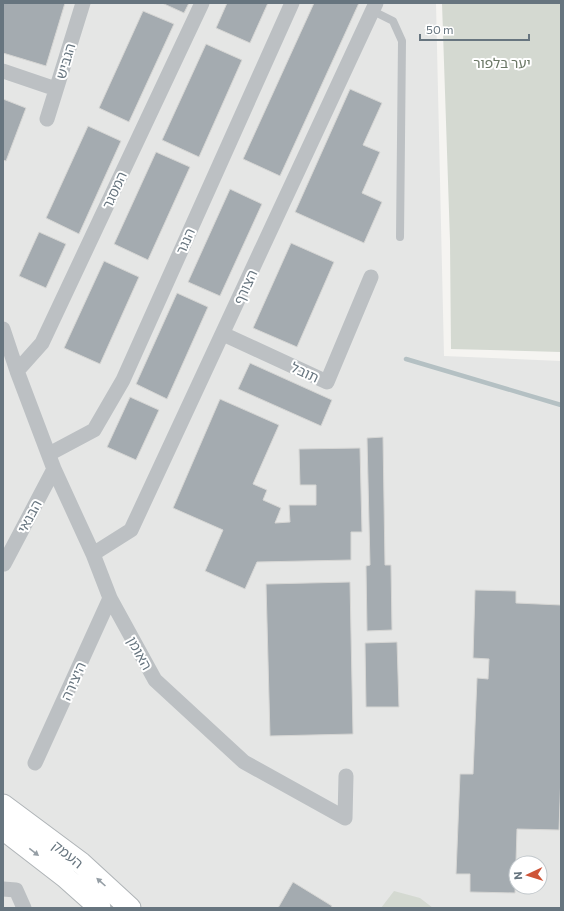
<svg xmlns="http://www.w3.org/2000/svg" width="564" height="911" font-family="Commissioner,'Noto Sans Hebrew',sans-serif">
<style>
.built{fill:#e5e6e5;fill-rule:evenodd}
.green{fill:#d4d9d1}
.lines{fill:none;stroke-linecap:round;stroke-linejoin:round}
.stream{stroke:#b4c0c3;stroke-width:4.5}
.building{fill:#a4abb0;stroke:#d6d6d4}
.secondary-casing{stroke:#afb4b7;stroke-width:23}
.service{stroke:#bcc0c3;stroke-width:8}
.minor{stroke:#bcc0c3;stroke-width:15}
.secondary{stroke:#fff;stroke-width:21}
.oneway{fill:#959ea5}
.labels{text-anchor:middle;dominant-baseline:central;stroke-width:4;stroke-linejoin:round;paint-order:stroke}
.street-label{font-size:14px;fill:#67757f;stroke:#fff}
.park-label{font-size:14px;fill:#6a7765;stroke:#fff}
</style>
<rect width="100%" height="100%" fill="#f5f4f1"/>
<path class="built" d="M 3,3 L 436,3 L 444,356 L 561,361 L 561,908 L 3,908 ZM 516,863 L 540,863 L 540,887 L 516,887 Z"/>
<path class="green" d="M 442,3 L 561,3 L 561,352 L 451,349 L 450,241 Z
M 394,891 L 420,898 L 433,908 L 381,908 Z"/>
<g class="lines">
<path class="stream" d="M 406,359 L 561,405"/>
</g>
<path class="building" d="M 3,3 L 65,3 L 46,66 L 3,53 Z
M 162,3 L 189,3 L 184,13 Z
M 227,3 L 268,3 L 250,43 L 216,28 Z
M 314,3 L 359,3 L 280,176 L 243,159 Z
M 143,11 L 174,24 L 129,122 L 99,108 Z
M 206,44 L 242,60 L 199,157 L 162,140 Z
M 350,89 L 382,103 L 363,145 L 380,152 L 362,193 L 382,202 L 364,243 L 295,212 Z
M 3,99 L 26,108 L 6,161 L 3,160 Z
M 88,126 L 121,141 L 79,234 L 46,218 Z
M 156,152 L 190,167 L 148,260 L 114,244 Z
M 230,189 L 262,204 L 220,296 L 188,282 Z
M 39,232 L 66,244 L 46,288 L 19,276 Z
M 291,243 L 334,262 L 297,347 L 253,328 Z
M 104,261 L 139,277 L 100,364 L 64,348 Z
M 177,293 L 208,307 L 167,399 L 136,384 Z
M 250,363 L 332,400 L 321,426 L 238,389 Z
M 130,397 L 159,410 L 136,460 L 107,447 Z
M 220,399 L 279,425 L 253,484 L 267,490 L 263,500 L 281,508 L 275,523 L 290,522 L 289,505 L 316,505 L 316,485 L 300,485 L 299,449 L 360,448 L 362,532 L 351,532 L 351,560 L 257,562 L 245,589 L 205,571 L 223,530 L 173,508 Z
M 383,437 L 385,565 L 391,565 L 392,630 L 367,631 L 366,566 L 370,565 L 367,438 Z
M 350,582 L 353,734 L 270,736 L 266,584 Z
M 475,590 L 516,591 L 516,603 L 561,605 L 561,773 L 559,830 L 517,829 L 515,893 L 470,892 L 470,874 L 456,874 L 460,774 L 473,774 L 477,678 L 488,679 L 489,659 L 473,658 Z
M 397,642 L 399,707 L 366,707 L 365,643 Z
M 293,882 L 332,906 L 331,908 L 278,908 Z"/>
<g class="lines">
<g class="secondary-casing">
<path id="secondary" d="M 3,805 L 81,863 L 130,908
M 3,829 L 65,877 L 100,908"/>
</g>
<path class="service" d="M 373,11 L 393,21 L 402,41 L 400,237"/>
<path class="minor" d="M 3,71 L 56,89
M 47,119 L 83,3
M 3,329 L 17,371 L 54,469 L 93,554 L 110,598 L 155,680 L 244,762 L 345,818 L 346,776
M 223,334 L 327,382 L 371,277
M 17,371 L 42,343 L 202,3
M 49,454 L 94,430 L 123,380 L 292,3
M 93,554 L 131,530 L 376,3
M 4,564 L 54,469
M 35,763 L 110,598
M 3,889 L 16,890 L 24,908"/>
<use href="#secondary" class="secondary"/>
</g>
<defs><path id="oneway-solid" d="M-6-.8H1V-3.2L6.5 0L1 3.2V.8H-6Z"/></defs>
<g class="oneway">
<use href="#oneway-solid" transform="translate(34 852) rotate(38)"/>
<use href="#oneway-solid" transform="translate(101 882) rotate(-138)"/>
</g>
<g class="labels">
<g class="street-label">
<text transform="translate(65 61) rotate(-73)">הגביש</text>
<text transform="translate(114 190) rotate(-65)">המסגר</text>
<text transform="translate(185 241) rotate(-66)">הנגר</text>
<text transform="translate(245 287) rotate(-65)">הצורף</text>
<text transform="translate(305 372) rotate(25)">תובל</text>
<text transform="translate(29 516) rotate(-62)">הבנאי</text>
<text transform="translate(140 653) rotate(61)">האומן</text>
<text transform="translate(73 681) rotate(-66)">היצירה</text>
<text transform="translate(68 854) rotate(39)">העמק</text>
</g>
<g class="park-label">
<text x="502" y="62">יער בלפור</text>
</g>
</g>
<rect width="564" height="911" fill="none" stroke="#67757f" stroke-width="8"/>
<g transform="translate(528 875) rotate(266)"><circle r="19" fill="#ffffff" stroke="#c2c8cc"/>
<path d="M0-3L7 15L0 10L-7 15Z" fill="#ce5438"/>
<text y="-6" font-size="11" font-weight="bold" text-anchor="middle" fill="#67757f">N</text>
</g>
<path d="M420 34v6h109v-6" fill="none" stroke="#67757f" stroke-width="2"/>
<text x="426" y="34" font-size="12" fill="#67757f" stroke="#ffffff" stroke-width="3" paint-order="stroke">50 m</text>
</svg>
